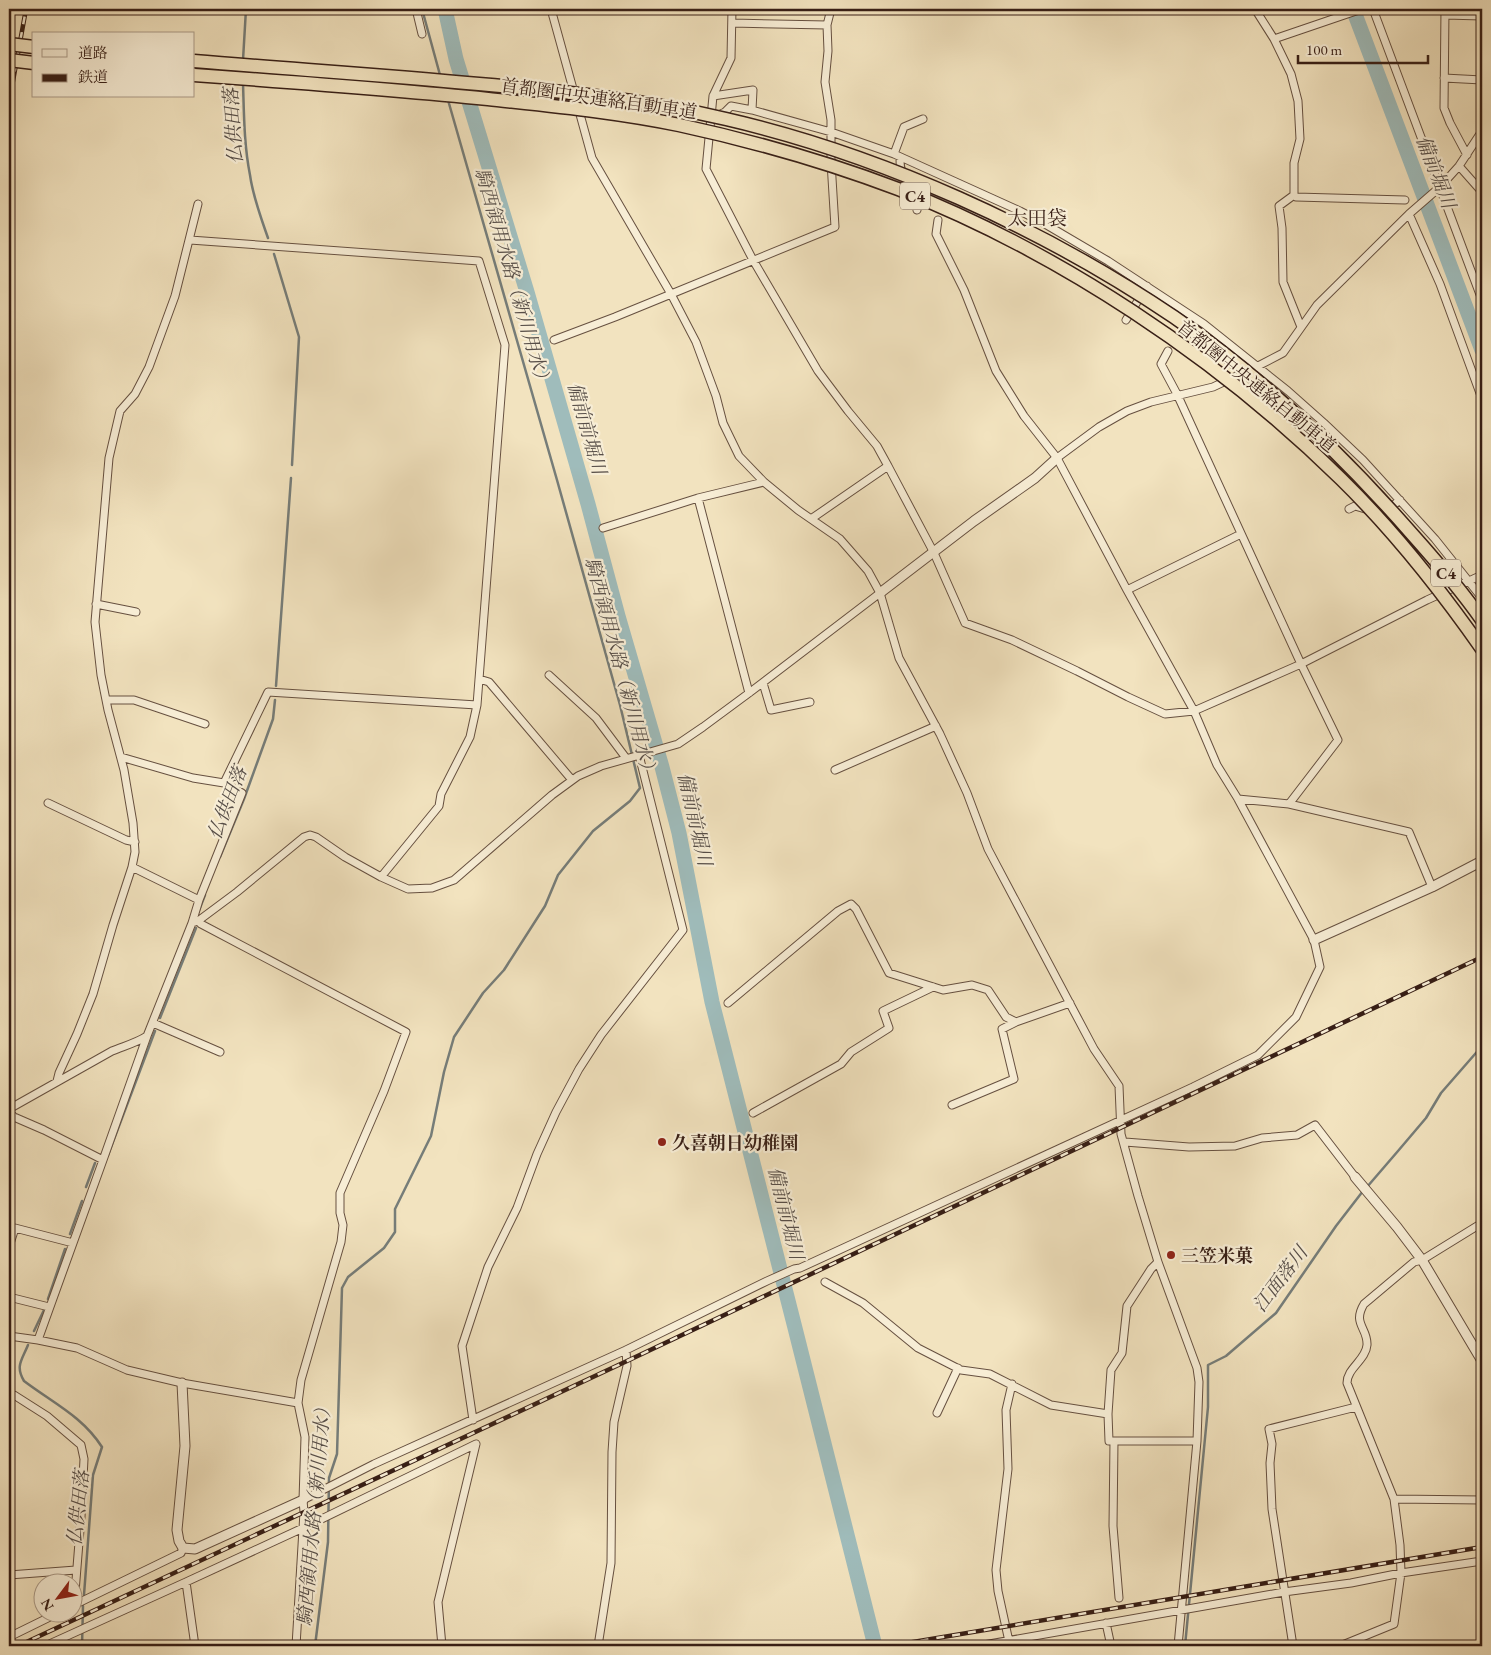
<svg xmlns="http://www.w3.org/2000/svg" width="1491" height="1655" font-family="'EB Garamond','Noto Serif JP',serif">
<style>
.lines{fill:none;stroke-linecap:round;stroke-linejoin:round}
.stream{stroke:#767d79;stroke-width:2.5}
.river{stroke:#9fbcbb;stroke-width:15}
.minor-casing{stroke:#665040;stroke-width:9}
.tertiary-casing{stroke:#665040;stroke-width:11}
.minor{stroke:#f7edd5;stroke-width:7}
.tertiary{stroke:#f7edd5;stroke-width:9}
.rail-casing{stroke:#381f16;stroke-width:4.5}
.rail{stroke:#f7edd5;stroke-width:2.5;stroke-dasharray:8;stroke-linecap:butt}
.motorway-bridge-casing{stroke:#381f16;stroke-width:15;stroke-linecap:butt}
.motorway-bridge{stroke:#f2e3bf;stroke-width:12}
.poi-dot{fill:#8f2418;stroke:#f7edd5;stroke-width:2}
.labels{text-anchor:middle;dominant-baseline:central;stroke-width:4.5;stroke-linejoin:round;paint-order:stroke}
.shield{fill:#f7edd5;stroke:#715d4f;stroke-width:1}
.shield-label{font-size:16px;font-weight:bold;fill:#381f16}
.street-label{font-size:18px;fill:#381f16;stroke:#f7edd5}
.poi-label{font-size:18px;font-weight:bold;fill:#381f16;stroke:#f7edd5;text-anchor:start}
.water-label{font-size:19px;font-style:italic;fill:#574e48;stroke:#f7edd5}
.quarter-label{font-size:20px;fill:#381f16;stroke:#f7edd5}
</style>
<rect width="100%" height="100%" fill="#f2e3bf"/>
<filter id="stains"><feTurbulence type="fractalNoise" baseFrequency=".004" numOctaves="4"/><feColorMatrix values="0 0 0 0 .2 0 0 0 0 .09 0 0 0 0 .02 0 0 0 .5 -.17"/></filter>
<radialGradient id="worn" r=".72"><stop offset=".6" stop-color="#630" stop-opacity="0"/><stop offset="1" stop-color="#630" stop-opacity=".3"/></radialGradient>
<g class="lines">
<path class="stream" d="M 422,9 L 440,75
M 243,60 L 246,9
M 243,83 C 244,114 244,145 250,175 C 253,197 261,218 268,238
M 274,254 L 299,337 L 292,465
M 276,686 L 291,478
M 220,857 L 244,799 L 273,719 L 275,700
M 198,913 L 205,895
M 160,1018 L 196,928
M 108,1155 L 155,1031
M 86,1187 L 95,1163
M 1367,1187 L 1398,1151 L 1426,1118 L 1441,1093 L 1482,1046
M 70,1234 L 82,1201
M 48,1299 L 65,1249
M 34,1331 L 44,1310
M 28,1345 C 22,1360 15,1366 24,1381 C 53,1403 82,1416 102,1447 L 93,1475 L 84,1595
M 82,1646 L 83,1606
M 315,1646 L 328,1542 L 329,1478 L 337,1454 L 342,1288 L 348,1277 L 384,1248 L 395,1232 L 395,1209 L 431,1136 L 444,1072 L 454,1037 L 483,993 L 504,970 L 545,906 L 558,875 L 593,831 L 630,801 L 640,788 L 620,705 L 557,480 L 448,100
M 1185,1646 L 1208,1407 L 1208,1365 L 1226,1356 L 1276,1313 L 1336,1226 L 1363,1191"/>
<path class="river" d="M 445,9 L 456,59 L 527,292 L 588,504 L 618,616 L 662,767 L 679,833 L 712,1002 L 795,1328 L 875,1646
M 1353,9 L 1482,350"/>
<g class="minor-casing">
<path id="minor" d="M 416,9 L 422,34
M 551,9 L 592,158 L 671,294 L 696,342 L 716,396 L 723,423 L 739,456 L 764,482 L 798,510 L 840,539 L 868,571 L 880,593 L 899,658 L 940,734 L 967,793 L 988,849 L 1094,1049 L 1119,1086 L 1121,1134 L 1138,1196 L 1158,1262 L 1197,1368 L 1199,1382 L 1197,1441 L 1178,1646
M 732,9 L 731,58 L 713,96 L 706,169 L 753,260 L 818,371 L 848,411 L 877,446 L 888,466
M 1255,9 L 1274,39
M 1373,9 L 1482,300
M 1445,9 L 1444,108 L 1450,123 L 1467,155
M 1445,15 L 1482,16
M 732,23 L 827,25
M 1444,78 L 1482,80
M 713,96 L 753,90 L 752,110 L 731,106 L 725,112 L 716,116
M 752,110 L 831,132 L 894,154 L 1020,211 L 1045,224 L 1108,261 L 1204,324 L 1288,391 L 1324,423 L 1363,460 L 1435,539 L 1482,598
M 894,154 L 904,127 L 923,119
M 900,157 C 900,164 900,170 904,177 C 911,189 922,196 917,210
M 1459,166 L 1482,192
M 1294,195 L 1294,163 L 1300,139 L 1298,101 L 1291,74 L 1274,39 L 1362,9
M 1409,214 L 1440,284 L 1481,396
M 190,240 L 479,261 L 505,345 L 477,705
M 1126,320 L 1147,286
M 1301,327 L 1283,282 L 1282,228 L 1279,206 L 1294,195 L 1296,197 L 1405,200
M 554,340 L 615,317 L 835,227 L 831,162 L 831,120 L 825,82 L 828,51 L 827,25 L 831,9
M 1168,351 L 1161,364 L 1177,394 L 1301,664 L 1338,740 L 1289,804
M 1057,458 L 1099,427 L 1127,411 L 1151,402 L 1213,387 L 1258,366 L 1283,353 L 1317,305 L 1409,214 L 1440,187 L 1459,166 L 1482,131
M 698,498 L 749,693
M 1349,509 L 1355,506 L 1382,514 L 1400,500
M 811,519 L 888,466 L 934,553 L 965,623 L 1012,640 L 1077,671 L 1128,697 L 1165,714 L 1194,711 L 1301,664 L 1427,600 L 1482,575
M 603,528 L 698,498 L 764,482
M 1127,590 L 1241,534
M 96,604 L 136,612
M 549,675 L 596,718 L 626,758
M 479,679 L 489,682 L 572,780
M 763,683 L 771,710 L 810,702
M 106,700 L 134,700 L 205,724
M 121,757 L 193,778 L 224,783 L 242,793 L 199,900 L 192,923
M 835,770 L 936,726
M 224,783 L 268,692 L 477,705 L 470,737 L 441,794 L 439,806 L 381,877
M 1238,799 L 1289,804 L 1409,832 L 1432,887
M 48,803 L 126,840 L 135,842
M 132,867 L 199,900
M 198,921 L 201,924 L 406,1032 L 384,1091 L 340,1193 L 340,1213 L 343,1225 L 341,1242 L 301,1380 L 298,1403 L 305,1437 L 303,1500 L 304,1512 L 296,1646
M 728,1003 L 838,911 L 851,904 L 856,909 L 889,973 L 943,990 L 972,985 L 988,990 L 1006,1017 L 1016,1022 L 1070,1003
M 153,1023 L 220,1052
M 57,1081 L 59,1073 L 77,1034 L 93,994 L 113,925 L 132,867 L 135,852 L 133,823 L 124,770 L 108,710 L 101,675 L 95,622 L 109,458 L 120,411 L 135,394 L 149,367 L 175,296 L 198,204
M 952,1105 L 1014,1079 L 1002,1029 L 1016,1022
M 9,1109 L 112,1051 C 124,1046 136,1043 147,1036 L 192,923 L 198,921 L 237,892 L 304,837 L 310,835 L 316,837 L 345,857 L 381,877 L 408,889 L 432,888 L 454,880 L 552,795 L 578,776 L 601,766 L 678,744 L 703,727 L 749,693 L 880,593
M 9,1112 L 14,1117 L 44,1130 L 103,1160 L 38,1340
M 753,1113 L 841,1064 L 851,1052 L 889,1028 L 883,1011 L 933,987
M 1125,1142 L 1189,1147 L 1235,1146 L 1262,1138 L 1297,1135 L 1315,1125 L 1355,1177
M 103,1160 L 147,1036
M 9,1247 L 15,1228 L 73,1243
M 825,1282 L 863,1303 L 918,1348 L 961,1370 L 990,1374 L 1051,1405 L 1108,1414
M 9,1297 L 49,1307
M 9,1336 L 38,1340 L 77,1348 L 127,1370 L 182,1383 L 298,1403
M 9,1395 L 14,1395 L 47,1416 L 81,1445 L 84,1459 L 81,1517 L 74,1605 L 72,1606
M 937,1413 L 958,1368
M 473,1420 L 462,1346 L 488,1267 L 517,1208 L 537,1154 L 556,1112 L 579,1069 L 601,1035 L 683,930 L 639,755
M 1114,1441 L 1197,1441
M 1394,1499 L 1482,1500
M 303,1500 L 374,1464 L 626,1350 L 767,1281 L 794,1269 L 800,1268 L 1193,1087 L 1258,1055 L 1296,1017 L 1320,967 L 1314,940 L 1238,799 L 1217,765 L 1194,711 L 1127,590 L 1057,458 L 1024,416 L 996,371 L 964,290 L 936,234 L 938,220
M 9,1575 L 76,1570
M 1119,1598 L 1113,1526 L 1114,1441 L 1109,1441 L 1108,1414 L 1111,1370 L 1122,1353 L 1127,1306 L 1151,1269 L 1158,1262
M 74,1605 L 181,1553 L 183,1548
M 1106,1623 L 1111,1646
M 9,1637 L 60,1612
M 45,1646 L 186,1582
M 195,1646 L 186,1582 L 303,1528 L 476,1444
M 442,1646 L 438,1602 L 476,1444
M 598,1646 L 611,1563 L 612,1452 L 614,1422 L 627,1366 L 626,1350
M 978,1646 L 1284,1592 L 1351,1583 L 1401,1573 L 1482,1561
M 1010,1646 L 998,1591 L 996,1570 L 1008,1469 L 1006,1410 L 1012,1384
M 1293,1646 L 1272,1509 L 1270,1463 L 1272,1444 L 1269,1429 L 1356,1407
M 1340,1646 L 1394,1624 L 1401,1573 L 1400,1545 L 1394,1499 L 1347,1383 C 1347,1368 1366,1360 1367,1345 C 1368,1328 1352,1324 1364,1304 L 1414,1262 L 1422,1260 L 1482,1223"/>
</g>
<g class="tertiary-casing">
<path id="tertiary" d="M 880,593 L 974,521 L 1035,478 L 1057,458
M 1314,940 L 1432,887 L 1482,861
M 1355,1177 L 1397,1227 L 1422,1260 L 1482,1361
M 182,1383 L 185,1446 L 177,1530 L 179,1541 L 183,1548 L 195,1549 L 303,1500"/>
</g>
<use href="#minor" class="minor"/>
<use href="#tertiary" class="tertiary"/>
<g class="rail-casing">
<path id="rail" d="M 9,103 L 26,9
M 18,1646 L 627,1361 L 1482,957
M 889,1646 L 1482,1547"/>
</g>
<use href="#rail" class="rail"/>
<g class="motorway-bridge-casing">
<path id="motorway-bridge" d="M 9,44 L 34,47
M 9,60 L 34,63
M 194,61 C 289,69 384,75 479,84 C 562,91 645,100 726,119 C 882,155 1042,228 1174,317 C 1263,378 1342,454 1412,534 C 1437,562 1461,590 1482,620
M 194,75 C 292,82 390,89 488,99 C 552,106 616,112 679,125 C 753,141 827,162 898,189 C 1059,252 1218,358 1341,479 C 1393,530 1440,589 1482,649"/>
</g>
<use href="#motorway-bridge" class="motorway-bridge"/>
</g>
<g class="poi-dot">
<circle cx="662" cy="1142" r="5"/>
<circle cx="1171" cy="1255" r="5"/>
</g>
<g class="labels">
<g class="shield">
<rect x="900" y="182.5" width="30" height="27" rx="4"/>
<rect x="1431" y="559.5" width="30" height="27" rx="4"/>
</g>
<g class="shield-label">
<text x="915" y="196">C4</text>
<text x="1446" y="573">C4</text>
</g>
<g class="street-label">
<text transform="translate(599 98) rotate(8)">首都圏中央連絡自動車道</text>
<text transform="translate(1257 386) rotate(39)">首都圏中央連絡自動車道</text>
</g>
<g class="poi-label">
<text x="672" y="1142">久喜朝日幼稚園</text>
<text x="1181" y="1255">三笠米菓</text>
</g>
<g class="water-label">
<text transform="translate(233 126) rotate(-94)">仏供田落</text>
<text transform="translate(1436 172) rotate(69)">備前堀川</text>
<text transform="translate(513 278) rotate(74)">騎西領用水路（新川用水）</text>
<text transform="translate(587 428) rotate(74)">備前前堀川</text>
<text transform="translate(621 668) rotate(75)">騎西領用水路（新川用水）</text>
<text transform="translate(227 803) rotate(-69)">仏供田落</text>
<text transform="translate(695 819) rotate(77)">備前前堀川</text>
<text transform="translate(786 1213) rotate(76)">備前前堀川</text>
<text transform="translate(1280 1279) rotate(-53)">江面落川</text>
<text transform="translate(78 1508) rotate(-84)">仏供田落</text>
<text transform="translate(314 1512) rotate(-85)">騎西領用水路（新川用水）</text>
</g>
<g class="quarter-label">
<text x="1037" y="218">太田袋</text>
</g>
</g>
<rect width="1491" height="1655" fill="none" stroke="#f2e3bf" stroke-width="30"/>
<rect x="10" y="10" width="1471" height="1635" fill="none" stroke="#381f16" stroke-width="2.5"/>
<rect x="15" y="15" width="1461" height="1625" fill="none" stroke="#381f16"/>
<rect x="32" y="32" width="162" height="65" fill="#f7edd5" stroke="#ab9b89"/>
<rect x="42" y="49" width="25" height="8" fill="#f7edd5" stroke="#ab9b89"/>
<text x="78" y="58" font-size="15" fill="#381f16">道路</text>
<rect x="42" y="74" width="25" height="8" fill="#381f16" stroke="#ab9b89"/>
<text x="78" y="82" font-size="15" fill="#381f16">鉄道</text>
<g transform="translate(58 1598) rotate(238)"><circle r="24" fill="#f7edd5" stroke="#ab9b89"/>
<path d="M0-4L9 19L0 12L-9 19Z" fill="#8f2418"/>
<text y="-8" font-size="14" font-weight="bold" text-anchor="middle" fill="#381f16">N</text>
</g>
<path d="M1298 55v8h130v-8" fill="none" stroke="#381f16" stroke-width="2.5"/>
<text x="1306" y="55" font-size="15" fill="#381f16" stroke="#f7edd5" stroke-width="4" paint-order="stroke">100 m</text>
<rect width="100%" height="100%" filter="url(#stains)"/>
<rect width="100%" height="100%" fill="url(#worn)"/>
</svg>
